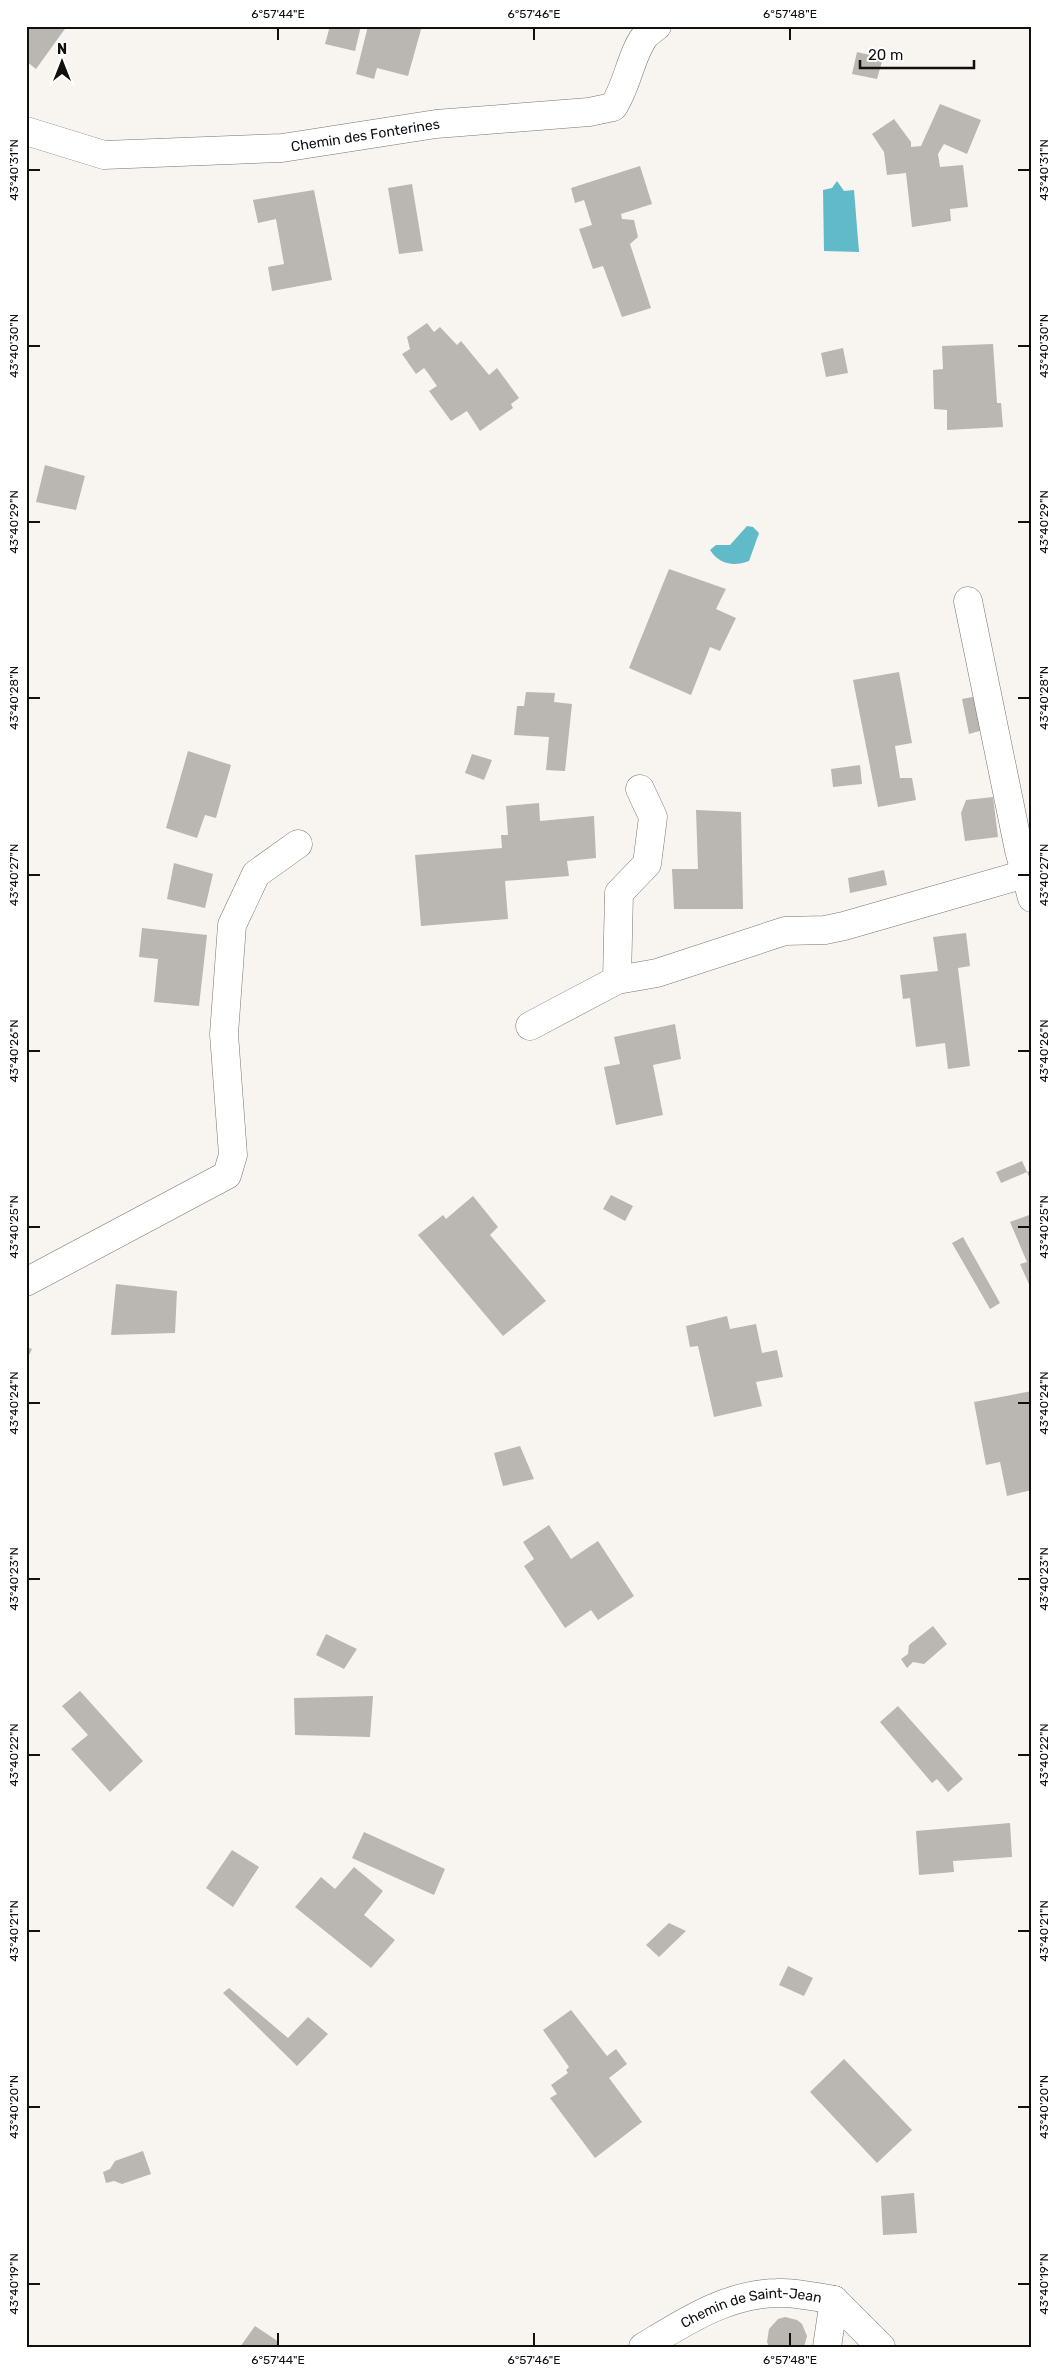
<svg xmlns="http://www.w3.org/2000/svg" width="1058" height="2373" font-family="Rubik,sans-serif">
<style>
.water{fill:#61bac8}
.building{fill:#bab6b1}
.lines{fill:none;stroke-linecap:round;stroke-linejoin:round}
.minor-casing{stroke:#787570;stroke-width:29}
.minor{stroke:#fff;stroke-width:28}
.ticks{fill:none;stroke:#11100e;stroke-width:2}
.labels{text-anchor:middle;dominant-baseline:central;stroke-width:4;stroke-linejoin:round;paint-order:stroke}
.street-label{font-size:14px;fill:#11100e;stroke:#fff}
.neatline{fill:none;stroke:#11100e;stroke-width:2}
.ticks-label{font-size:12px;text-anchor:middle;fill:#11100e}
</style>
<rect width="100%" height="100%" fill="#f8f4ef"/>
<path class="water" d="M 837,181 L 844,191 L 854,190 L 859,252 L 824,251 L 823,190 L 832,188 Z
M 747,526 L 753,527 L 759,533 L 749,561 C 733,567 719,564 710,550 L 716,545 L 730,545 Z"/>
<path class="building" d="M 26,26 L 67,26 L 36,69 L 26,61 Z
M 330,26 L 361,26 L 355,51 L 325,44 Z
M 368,26 L 422,26 L 408,76 L 377,68 L 374,79 L 356,74 Z
M 857,52 L 883,58 L 877,79 L 852,74 Z
M 940,104 L 981,120 L 967,154 L 944,144 L 938,154 L 940,167 L 963,165 L 968,207 L 950,209 L 951,221 L 912,227 L 906,173 L 887,175 L 884,152 L 872,134 L 894,119 L 911,142 L 911,147 L 921,146 Z
M 640,166 L 652,204 L 621,214 L 622,219 L 634,220 L 638,237 L 630,244 L 651,308 L 622,317 L 603,266 L 593,269 L 579,229 L 592,225 L 584,200 L 575,203 L 571,188 Z
M 412,184 L 423,251 L 399,254 L 388,188 Z
M 314,190 L 332,280 L 272,291 L 268,267 L 284,264 L 276,219 L 258,223 L 253,200 Z
M 427,323 L 434,332 L 440,327 L 457,345 L 461,341 L 489,375 L 497,368 L 519,398 L 511,404 L 513,408 L 480,431 L 467,411 L 451,421 L 429,391 L 437,386 L 428,373 L 424,368 L 416,374 L 402,354 L 410,349 L 407,337 Z
M 993,344 L 997,403 L 1001,403 L 1003,427 L 947,430 L 947,410 L 934,409 L 933,370 L 943,369 L 942,346 Z
M 843,348 L 848,373 L 826,377 L 821,353 Z
M 45,465 L 85,476 L 76,510 L 36,502 Z
M 669,569 L 726,589 L 716,609 L 736,618 L 720,651 L 710,647 L 691,695 L 629,668 Z
M 899,672 L 912,743 L 895,746 L 900,778 L 912,778 L 916,800 L 878,807 L 853,680 Z
M 526,692 L 555,693 L 554,702 L 572,704 L 565,771 L 546,770 L 549,737 L 514,735 L 517,706 L 524,706 Z
M 983,695 L 990,728 L 969,734 L 962,699 Z
M 188,751 L 231,765 L 216,818 L 205,815 L 197,838 L 166,828 Z
M 472,754 L 492,760 L 484,780 L 465,773 Z
M 860,765 L 862,784 L 833,787 L 831,769 Z
M 993,797 L 998,837 L 965,841 L 961,813 L 966,800 Z
M 539,803 L 540,821 L 594,816 L 596,858 L 567,861 L 569,876 L 505,881 L 508,919 L 421,926 L 415,855 L 502,848 L 501,835 L 508,835 L 506,806 Z
M 696,810 L 741,812 L 743,909 L 674,909 L 672,869 L 698,869 Z
M 174,863 L 213,874 L 205,908 L 167,899 Z
M 884,870 L 887,885 L 850,893 L 848,878 Z
M 142,928 L 207,935 L 199,1006 L 154,1002 L 158,959 L 139,957 Z
M 966,933 L 970,966 L 958,968 L 970,1066 L 948,1069 L 945,1043 L 916,1047 L 910,998 L 903,999 L 900,975 L 938,971 L 933,937 Z
M 26,1004 L 28,1004 L 28,1091 L 26,1091 Z
M 675,1024 L 681,1059 L 653,1065 L 663,1115 L 616,1125 L 604,1067 L 620,1064 L 614,1037 Z
M 1022,1161 L 1027,1172 L 1032,1170 L 1032,1184 L 1027,1172 L 1001,1183 L 996,1172 Z
M 611,1195 L 633,1206 L 625,1221 L 603,1209 Z
M 473,1196 L 498,1227 L 490,1235 L 546,1301 L 503,1336 L 418,1235 L 443,1215 L 446,1219 Z
M 1032,1214 L 1032,1291 L 1020,1264 L 1027,1262 L 1010,1222 Z
M 963,1237 L 1000,1303 L 990,1309 L 952,1243 Z
M 116,1284 L 177,1291 L 175,1333 L 111,1335 Z
M 727,1316 L 730,1329 L 756,1324 L 762,1353 L 777,1350 L 783,1377 L 756,1382 L 762,1406 L 714,1417 L 698,1346 L 690,1347 L 686,1326 Z
M 26,1347 L 32,1349 L 26,1361 Z
M 1032,1391 L 1032,1490 L 1007,1496 L 1000,1462 L 986,1465 L 974,1402 Z
M 520,1446 L 534,1479 L 503,1486 L 494,1453 Z
M 549,1525 L 571,1559 L 598,1541 L 634,1596 L 598,1620 L 591,1610 L 565,1628 L 524,1566 L 534,1559 L 523,1542 Z
M 933,1626 L 947,1644 L 924,1664 L 913,1662 L 907,1668 L 901,1659 L 908,1654 L 909,1645 Z
M 326,1634 L 357,1649 L 344,1669 L 316,1655 Z
M 80,1691 L 143,1761 L 110,1792 L 71,1749 L 88,1735 L 62,1706 Z
M 373,1696 L 370,1737 L 295,1735 L 294,1698 Z
M 898,1706 L 963,1779 L 948,1792 L 937,1779 L 932,1783 L 880,1722 Z
M 1010,1823 L 1012,1857 L 953,1861 L 954,1872 L 919,1875 L 916,1831 Z
M 364,1832 L 445,1869 L 434,1895 L 352,1858 Z
M 232,1850 L 259,1867 L 233,1907 L 206,1888 Z
M 354,1867 L 383,1891 L 364,1915 L 395,1940 L 371,1968 L 295,1907 L 321,1877 L 335,1889 Z
M 669,1923 L 686,1931 L 659,1957 L 646,1945 Z
M 788,1966 L 813,1978 L 804,1996 L 779,1985 Z
M 229,1988 L 288,2038 L 308,2017 L 328,2034 L 297,2066 L 223,1993 Z
M 571,2010 L 607,2056 L 616,2049 L 627,2064 L 609,2078 L 642,2122 L 595,2158 L 550,2098 L 557,2094 L 551,2085 L 568,2073 L 566,2070 L 569,2067 L 543,2030 Z
M 844,2059 L 912,2130 L 877,2163 L 810,2092 Z
M 143,2151 L 151,2174 L 122,2184 L 114,2181 L 106,2183 L 103,2172 L 110,2169 L 115,2161 Z
M 914,2193 L 917,2233 L 883,2235 L 881,2196 Z
M 785,2317 L 797,2320 L 802,2324 L 807,2336 L 804,2347 L 769,2347 L 767,2342 L 769,2329 L 778,2319 Z
M 255,2326 L 279,2342 L 276,2347 L 240,2347 Z"/>
<g class="lines">
<g class="minor-casing">
<g id="minor">
<path id="s1" d="M 26,131 L 104,155 L 282,148 L 436,124 L 589,112 L 613,107 C 627,87 631,54 645,36 C 648,33 653,29 657,26"/>
<path d="M 968,601 L 1019,850 L 1032,898"/>
<path d="M 617,980 L 619,893 L 647,864 L 653,817 L 640,789"/>
<path d="M 530,1026 L 617,980 L 657,973 L 785,931 L 825,930 L 844,926 L 1025,874"/>
<path d="M 26,1282 L 227,1175 L 233,1155 L 224,1034 L 232,925 L 256,874 L 298,844"/>
<path d="M 834,2300 L 881,2347"/>
<path id="s2" d="M 643,2347 C 685,2322 726,2294 777,2293 C 796,2292 816,2297 834,2300"/>
<path d="M 827,2347 L 834,2300"/>
</g>
</g>
<use href="#minor" class="minor"/>
</g>
<path class="ticks" d="M 278,28 L 278,40M 534,28 L 534,40M 790,28 L 790,40M 28,170 L 40,170M 1018,170 L 1030,170M 28,346 L 40,346M 1018,346 L 1030,346M 28,522 L 40,522M 1018,522 L 1030,522M 28,698 L 40,698M 1018,698 L 1030,698M 28,875 L 40,875M 1018,875 L 1030,875M 28,1051 L 40,1051M 1018,1051 L 1030,1051M 28,1227 L 40,1227M 1018,1227 L 1030,1227M 28,1403 L 40,1403M 1018,1403 L 1030,1403M 28,1579 L 40,1579M 1018,1579 L 1030,1579M 28,1755 L 40,1755M 1018,1755 L 1030,1755M 28,1931 L 40,1931M 1018,1931 L 1030,1931M 28,2107 L 40,2107M 1018,2107 L 1030,2107M 28,2284 L 40,2284M 1018,2284 L 1030,2284M 278,2333 L 278,2346M 534,2333 L 534,2346M 790,2333 L 790,2346"/>
<g class="labels">
<g class="street-label">
<text stroke="none"><textPath href="#s1" startOffset="344">Chemin des Fonterines</textPath></text>
<text stroke="none"><textPath href="#s2" startOffset="118">Chemin de Saint-Jean</textPath></text>
</g>
</g>
<rect width="1058" height="2373" fill="none" stroke="#ffffff" stroke-width="55"/>
<g transform="translate(62 62)" stroke="#ffffff" stroke-width="4" paint-order="stroke">
<path d="M0-4L9 19L0 12L-9 19Z" fill="#11100e"/>
<text y="-8" font-size="14" font-weight="bold" text-anchor="middle" fill="#11100e">N</text>
</g>
<path d="M860 60v8h114v-8" fill="none" stroke="#11100e" stroke-width="2.5"/>
<text x="868" y="60" font-size="15" fill="#11100e" stroke="#ffffff" stroke-width="4" paint-order="stroke">20 m</text>
<rect x="28" y="28" width="1002" height="2318" class="neatline"/>
<g class="ticks-label">
<text x="278" y="18">6°57'44"E</text>
<text x="534" y="18">6°57'46"E</text>
<text x="790" y="18">6°57'48"E</text>
<text transform="translate(14 170) rotate(-90)" y="4">43°40'31"N</text>
<text transform="translate(1044 170) rotate(-90)" y="4">43°40'31"N</text>
<text transform="translate(14 346) rotate(-90)" y="4">43°40'30"N</text>
<text transform="translate(1044 346) rotate(-90)" y="4">43°40'30"N</text>
<text transform="translate(14 522) rotate(-90)" y="4">43°40'29"N</text>
<text transform="translate(1044 522) rotate(-90)" y="4">43°40'29"N</text>
<text transform="translate(14 698) rotate(-90)" y="4">43°40'28"N</text>
<text transform="translate(1044 698) rotate(-90)" y="4">43°40'28"N</text>
<text transform="translate(14 875) rotate(-90)" y="4">43°40'27"N</text>
<text transform="translate(1044 875) rotate(-90)" y="4">43°40'27"N</text>
<text transform="translate(14 1051) rotate(-90)" y="4">43°40'26"N</text>
<text transform="translate(1044 1051) rotate(-90)" y="4">43°40'26"N</text>
<text transform="translate(14 1227) rotate(-90)" y="4">43°40'25"N</text>
<text transform="translate(1044 1227) rotate(-90)" y="4">43°40'25"N</text>
<text transform="translate(14 1403) rotate(-90)" y="4">43°40'24"N</text>
<text transform="translate(1044 1403) rotate(-90)" y="4">43°40'24"N</text>
<text transform="translate(14 1579) rotate(-90)" y="4">43°40'23"N</text>
<text transform="translate(1044 1579) rotate(-90)" y="4">43°40'23"N</text>
<text transform="translate(14 1755) rotate(-90)" y="4">43°40'22"N</text>
<text transform="translate(1044 1755) rotate(-90)" y="4">43°40'22"N</text>
<text transform="translate(14 1931) rotate(-90)" y="4">43°40'21"N</text>
<text transform="translate(1044 1931) rotate(-90)" y="4">43°40'21"N</text>
<text transform="translate(14 2107) rotate(-90)" y="4">43°40'20"N</text>
<text transform="translate(1044 2107) rotate(-90)" y="4">43°40'20"N</text>
<text transform="translate(14 2284) rotate(-90)" y="4">43°40'19"N</text>
<text transform="translate(1044 2284) rotate(-90)" y="4">43°40'19"N</text>
<text x="278" y="2364">6°57'44"E</text>
<text x="534" y="2364">6°57'46"E</text>
<text x="790" y="2364">6°57'48"E</text>
</g>
</svg>
